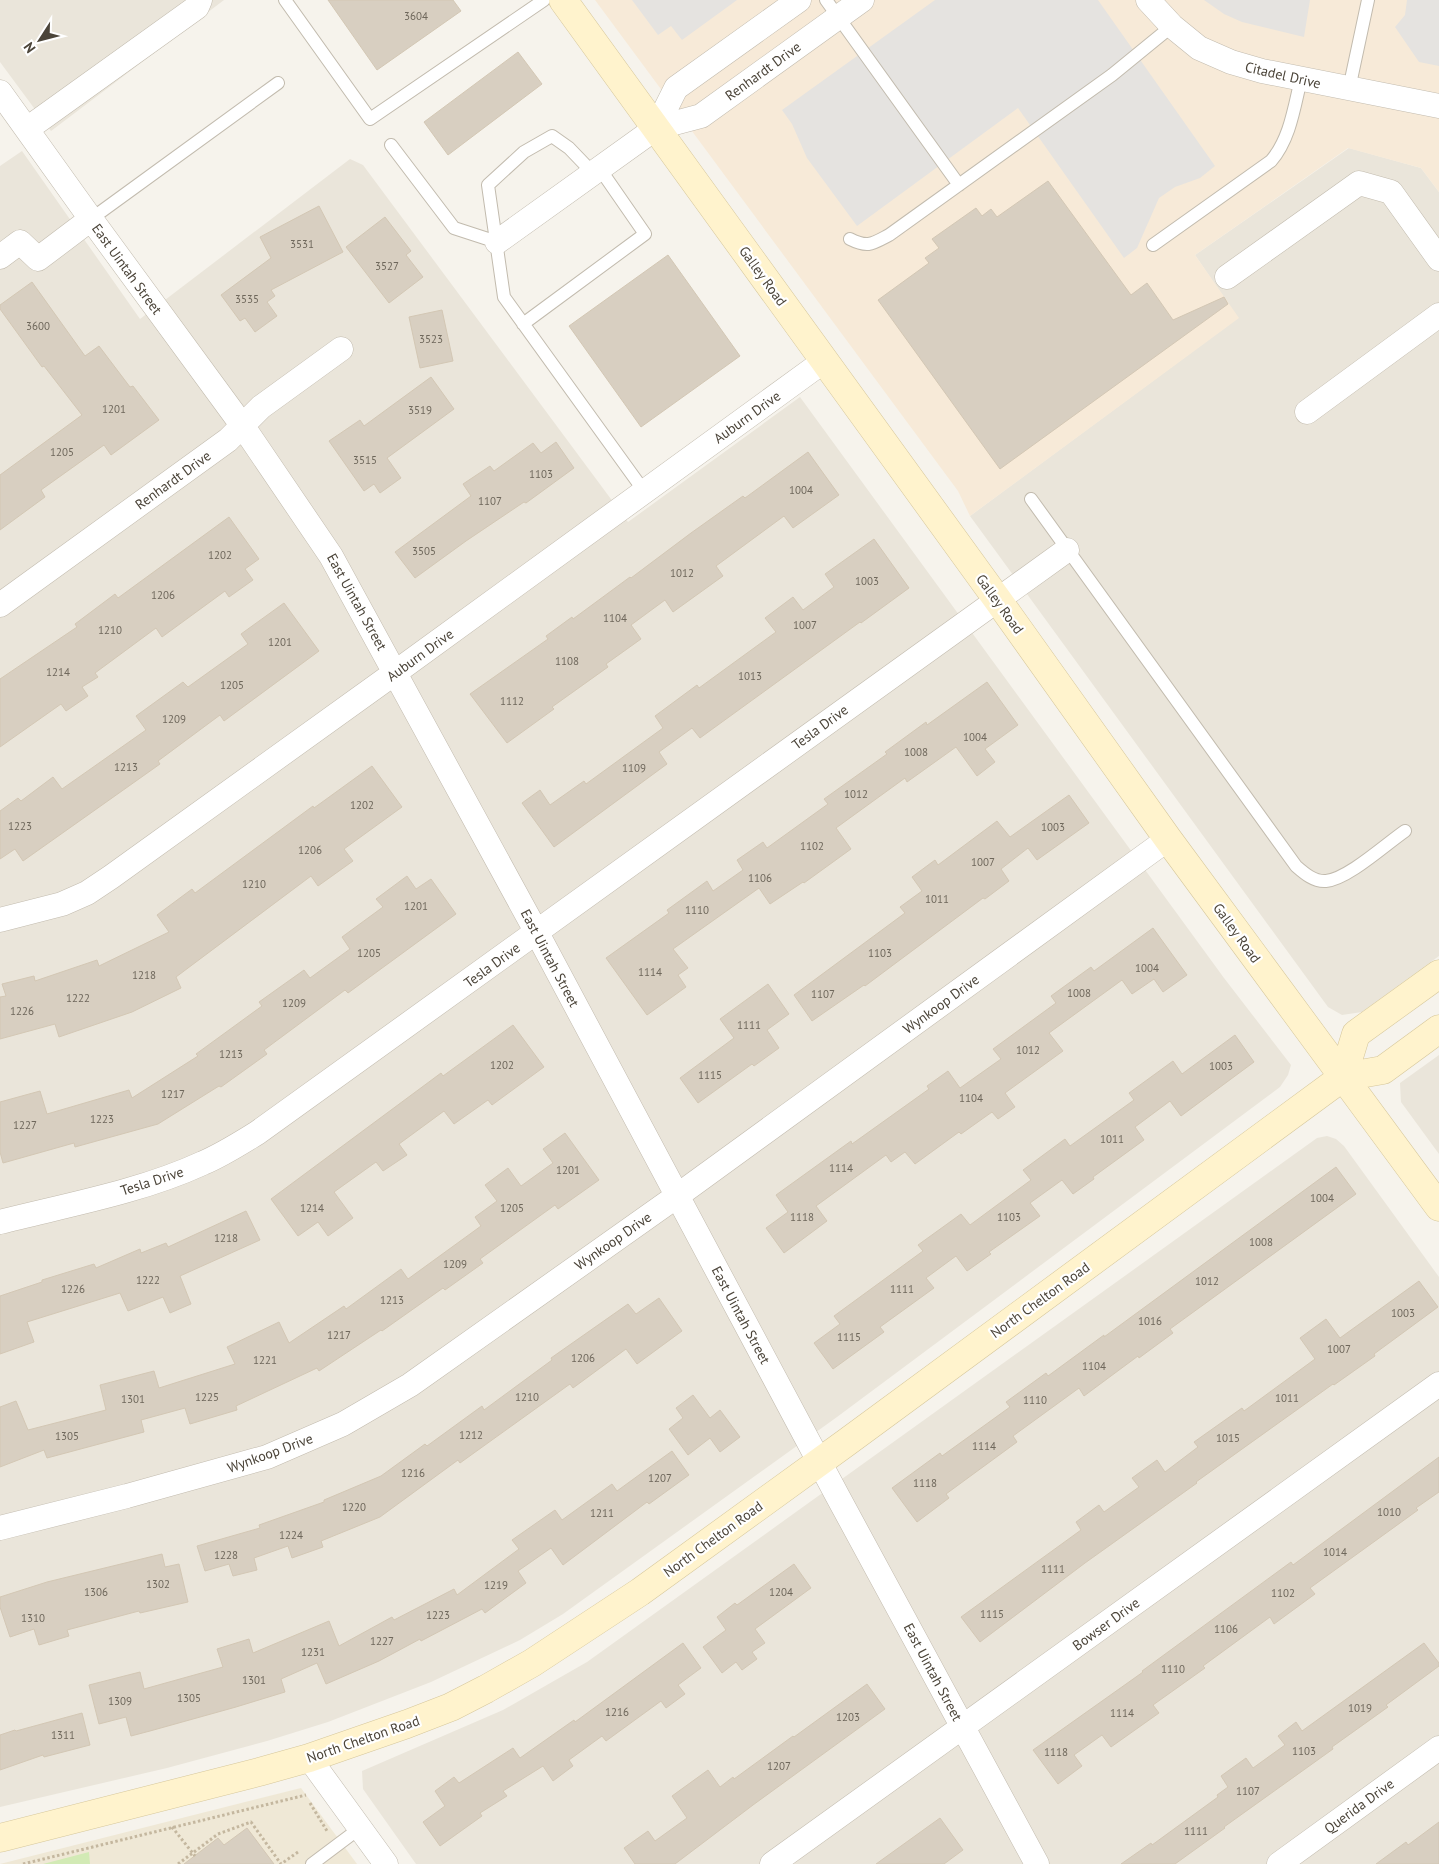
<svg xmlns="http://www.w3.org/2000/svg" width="1439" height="1864" font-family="'PT Sans',sans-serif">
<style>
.residential{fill:#eae5da}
.commercial{fill:#f7ead8}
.education{fill:#efe8d6}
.green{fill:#d2eab5}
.parking{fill:#e5e3e0}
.building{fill:#d8cfc1;stroke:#d3c7b4}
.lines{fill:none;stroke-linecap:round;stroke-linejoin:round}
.service-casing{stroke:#c2bbae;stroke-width:14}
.minor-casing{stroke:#c2bbae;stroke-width:25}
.secondary-casing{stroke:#d6c79b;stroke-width:29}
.path{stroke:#c4b79f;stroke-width:3;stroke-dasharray:2.5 2.5;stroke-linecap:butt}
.service{stroke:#fff;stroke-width:12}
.minor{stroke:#fff;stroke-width:24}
.secondary{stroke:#fff3cd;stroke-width:28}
.labels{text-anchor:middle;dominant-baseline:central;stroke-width:4.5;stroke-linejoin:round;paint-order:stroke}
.number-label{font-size:11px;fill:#6e675b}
.street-label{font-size:14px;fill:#4b4439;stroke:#fff}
</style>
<rect width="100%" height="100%" fill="#f6f3ec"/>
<path class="residential" d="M 0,0 L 224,0 L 51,131 L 0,62 Z
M 1349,148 L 1421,168 L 1439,192 L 1439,956 L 1362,1012 L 1342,1015 L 1328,1007 L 970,516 L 1238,318 L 1195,255 Z
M 22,151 L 140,319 L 350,159 L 363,165 L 628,522 L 800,397 L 1224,978 L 1291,1065 L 1288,1075 L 1280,1087 L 837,1417 L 563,1614 L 520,1640 L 431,1682 L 328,1722 L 267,1741 L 167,1768 L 0,1807 L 0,166 Z
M 1439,1055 L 1439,1154 L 1401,1102 L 1400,1083 Z
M 1327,1136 L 1336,1139 L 1344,1146 L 1439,1277 L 1439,1864 L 416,1864 L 363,1789 L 362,1771 L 503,1710 L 587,1662 L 1317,1138 Z"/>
<path class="commercial" d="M 595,0 L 1439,0 L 1439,192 L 1421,168 L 1348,148 L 1195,255 L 1239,318 L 970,516 L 958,491 Z"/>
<path class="education" d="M 301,1788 L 357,1864 L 0,1864 Z"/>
<path class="green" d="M 89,1852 L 90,1864 L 43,1864 Z"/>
<path class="parking" d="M 632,0 L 737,0 L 682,40 L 671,26 L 658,35 Z
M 935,0 L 1098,0 L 1215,166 L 1200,178 L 1175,187 L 1159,198 L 1137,248 L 1124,258 L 1018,108 L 857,226 L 807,158 L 792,124 L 782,110 Z
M 1204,0 L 1310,0 L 1304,37 L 1242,22 L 1224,14 Z
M 1407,0 L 1439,0 L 1439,66 L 1419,62 L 1395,27 L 1405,15 Z"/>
<path class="building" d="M 328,0 L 453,0 L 461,11 L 377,70 Z
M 518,52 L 542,84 L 448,155 L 424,122 Z
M 1048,181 L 1131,295 L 1147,283 L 1173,320 L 1224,297 L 1228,304 L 1000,469 L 878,300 L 929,263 L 925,258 L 939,248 L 932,239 L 976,208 L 982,216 L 991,209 L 997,217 Z
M 319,206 L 343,252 L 271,290 L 275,296 L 267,302 L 277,316 L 255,332 L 245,318 L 240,321 L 221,295 L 271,258 L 260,237 Z
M 385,217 L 411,251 L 406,255 L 423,277 L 389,303 L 346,247 Z
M 668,255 L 740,356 L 641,427 L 569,326 Z
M 32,282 L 85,356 L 99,346 L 130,387 L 133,386 L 159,420 L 111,455 L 104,445 L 41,490 L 45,497 L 0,530 L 0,475 L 82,415 L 44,366 L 42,367 L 0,309 L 0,305 Z
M 442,310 L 453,361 L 420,368 L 409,317 Z
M 431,377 L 454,409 L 387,458 L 401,478 L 380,493 L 374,484 L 364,491 L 329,441 L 360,420 L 364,426 Z
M 556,442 L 574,468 L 526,503 L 524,502 L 466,541 L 415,578 L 395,552 L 471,496 L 463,484 L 490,466 L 494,471 L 533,443 L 541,453 Z
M 808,452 L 839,495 L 793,528 L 784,516 L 716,566 L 723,576 L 673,612 L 665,600 L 631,625 L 641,639 L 606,664 L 608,667 L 552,707 L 554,709 L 507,743 L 470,694 L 548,639 L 546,636 L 572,617 L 573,619 L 630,577 L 631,578 L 691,533 L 743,496 L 745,498 Z
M 229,517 L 259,559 L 245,569 L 253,580 L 229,597 L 225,591 L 162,637 L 156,628 L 95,673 L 98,677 L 82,687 L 88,696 L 66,711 L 61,704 L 0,747 L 0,679 L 77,627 L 75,624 L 115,594 L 118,598 Z
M 874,539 L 909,588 L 861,623 L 860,622 L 700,738 L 692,728 L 659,752 L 667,764 L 554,847 L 522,803 L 540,790 L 550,805 L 584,781 L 586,784 L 663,728 L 655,716 L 697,685 L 699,688 L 776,632 L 765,618 L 793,597 L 803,610 L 834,587 L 825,574 Z
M 284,603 L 319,651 L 224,721 L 220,715 L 158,761 L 160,764 L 23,861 L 15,849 L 0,859 L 0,811 L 18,798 L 21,801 L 53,777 L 62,789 L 146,730 L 136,716 L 183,682 L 188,687 L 248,644 L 241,634 Z
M 987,682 L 1018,725 L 985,749 L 995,762 L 977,776 L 956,747 L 907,782 L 905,778 L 836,828 L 851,849 L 804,883 L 803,882 L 770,904 L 759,888 L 673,949 L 688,968 L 678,975 L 686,987 L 647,1015 L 606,958 L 669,913 L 667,910 L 707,881 L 713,891 L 743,870 L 737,860 L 763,842 L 767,848 L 828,804 L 824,799 L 887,754 L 885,752 L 926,722 L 927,725 Z
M 372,766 L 402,807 L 344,849 L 353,861 L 318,886 L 311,876 L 176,977 L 181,988 L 132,1012 L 59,1037 L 55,1024 L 0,1039 L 0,997 L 6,996 L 2,984 L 34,976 L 35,981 L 97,960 L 99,966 L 169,932 L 157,915 L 192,889 L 195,893 L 313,806 L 314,808 Z
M 1069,795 L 1089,823 L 1037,860 L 1028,848 L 1001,869 L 1009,881 L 985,899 L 983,898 L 865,986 L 864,985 L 812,1021 L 794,995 L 905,913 L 900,907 L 922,891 L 912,877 L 935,860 L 938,865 L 997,821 L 1010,837 Z
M 407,876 L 416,889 L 431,879 L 456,914 L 348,993 L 345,990 L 264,1050 L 267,1054 L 221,1087 L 219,1086 L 158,1124 L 75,1147 L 74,1143 L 3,1163 L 0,1152 L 0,1102 L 40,1091 L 47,1114 L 129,1090 L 132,1098 L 198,1056 L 196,1054 L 262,1006 L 259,1002 L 304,970 L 310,978 L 350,949 L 342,937 L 383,907 L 376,899 Z
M 1153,928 L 1187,975 L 1163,992 L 1154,979 L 1132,994 L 1122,980 L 1049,1033 L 1063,1051 L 1005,1093 L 1015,1107 L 998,1119 L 992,1112 L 961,1134 L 959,1132 L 915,1164 L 905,1152 L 891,1162 L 886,1155 L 816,1206 L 827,1221 L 784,1253 L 766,1228 L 788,1212 L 776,1195 L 851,1141 L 852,1144 L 929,1089 L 927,1086 L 948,1071 L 960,1088 L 1001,1059 L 993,1049 L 1056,1003 L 1051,996 L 1091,967 L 1094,971 Z
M 768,984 L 789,1014 L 767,1030 L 779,1048 L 754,1066 L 752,1064 L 698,1103 L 680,1078 L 734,1038 L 720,1019 Z
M 513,1025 L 544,1067 L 492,1105 L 488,1100 L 454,1124 L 444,1111 L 399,1144 L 407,1155 L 383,1171 L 376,1162 L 334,1192 L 353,1218 L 328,1236 L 318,1222 L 298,1236 L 271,1199 L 441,1073 L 443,1076 Z
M 1235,1035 L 1254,1062 L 1181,1116 L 1170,1101 L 1135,1127 L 1144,1140 L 1093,1177 L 1094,1179 L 1073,1194 L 1062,1180 L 1030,1203 L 1040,1216 L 989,1252 L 991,1254 L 967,1271 L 956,1256 L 926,1278 L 934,1288 L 880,1327 L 884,1332 L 833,1369 L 814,1343 L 840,1324 L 834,1316 L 923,1251 L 918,1245 L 961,1214 L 970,1225 L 1031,1180 L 1023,1170 L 1065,1139 L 1070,1146 L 1134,1100 L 1129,1093 L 1173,1061 L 1182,1074 Z
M 565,1133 L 599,1180 L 558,1209 L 555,1205 L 480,1259 L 483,1263 L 445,1290 L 443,1288 L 382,1331 L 381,1330 L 319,1371 L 317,1368 L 236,1406 L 237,1410 L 190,1424 L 185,1408 L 141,1420 L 144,1432 L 47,1458 L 44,1450 L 0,1467 L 0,1407 L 16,1401 L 28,1430 L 106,1410 L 100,1385 L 154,1371 L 159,1388 L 235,1364 L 227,1347 L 279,1322 L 289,1343 L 344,1306 L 346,1309 L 401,1269 L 408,1279 L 481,1226 L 475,1217 L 497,1201 L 485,1185 L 508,1168 L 521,1186 L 553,1163 L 543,1149 Z
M 1336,1167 L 1356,1194 L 1170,1329 L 1173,1333 L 1139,1358 L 1138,1356 L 1084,1396 L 1079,1388 L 1013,1436 L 1017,1442 L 946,1494 L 949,1498 L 917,1522 L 892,1488 L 940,1453 L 942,1456 L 1010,1407 L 1006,1402 L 1046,1373 L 1048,1376 L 1104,1335 L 1104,1337 Z
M 246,1211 L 260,1240 L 180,1276 L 191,1304 L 170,1313 L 163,1297 L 128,1311 L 120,1293 L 27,1322 L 34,1342 L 0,1354 L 0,1296 L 42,1282 L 42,1280 L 94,1264 L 96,1268 L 140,1249 L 141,1253 L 166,1243 L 168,1247 Z
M 1419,1281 L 1438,1307 L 1374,1354 L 1375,1356 L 1334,1385 L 1333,1384 L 1196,1482 L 1197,1483 L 1085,1563 L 980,1642 L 961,1617 L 1081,1530 L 1076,1522 L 1099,1505 L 1104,1512 L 1139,1487 L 1132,1478 L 1157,1460 L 1165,1472 L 1198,1447 L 1194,1442 L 1242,1408 L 1244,1411 L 1315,1359 L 1300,1338 L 1326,1319 L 1340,1338 Z
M 659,1298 L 682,1331 L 637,1364 L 626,1349 L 573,1388 L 570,1384 L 460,1463 L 458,1460 L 380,1517 L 321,1541 L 323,1547 L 292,1558 L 288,1546 L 254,1558 L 257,1570 L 233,1576 L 229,1564 L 205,1571 L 197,1546 L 260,1528 L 259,1525 L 324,1502 L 324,1500 L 381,1476 L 425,1444 L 427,1446 L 482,1406 L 484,1410 L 552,1360 L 551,1358 L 628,1304 L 636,1314 Z
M 693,1395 L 710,1418 L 720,1410 L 740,1437 L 720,1452 L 710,1438 L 688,1455 L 669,1429 L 683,1418 L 676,1408 Z
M 672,1451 L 689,1475 L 649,1504 L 647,1502 L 563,1565 L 551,1548 L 518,1571 L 526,1583 L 485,1613 L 482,1609 L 421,1641 L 420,1639 L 379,1661 L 326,1684 L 317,1663 L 281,1679 L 285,1692 L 236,1707 L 150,1731 L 131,1736 L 126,1717 L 99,1724 L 89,1685 L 140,1672 L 144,1689 L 223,1667 L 217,1649 L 249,1639 L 253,1653 L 329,1621 L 339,1646 L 392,1617 L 394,1620 L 454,1589 L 457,1595 L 519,1549 L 512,1540 L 555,1510 L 562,1520 L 612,1484 L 617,1491 Z
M 1439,1457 L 1439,1492 L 1416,1508 L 1418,1510 L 1310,1588 L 1315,1594 L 1274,1624 L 1270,1617 L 1203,1666 L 1205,1668 L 1153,1705 L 1159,1713 L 1111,1747 L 1102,1735 L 1074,1755 L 1082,1766 L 1058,1784 L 1033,1750 L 1143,1672 L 1142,1671 L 1291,1562 L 1293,1565 Z
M 162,1554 L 165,1567 L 179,1564 L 188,1602 L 140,1613 L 139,1611 L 67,1630 L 69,1636 L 39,1645 L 34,1629 L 10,1637 L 0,1607 L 0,1597 L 47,1582 Z
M 794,1564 L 811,1588 L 755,1629 L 765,1643 L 752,1652 L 757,1659 L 742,1670 L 736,1662 L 722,1673 L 703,1647 L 726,1630 L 717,1617 L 735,1603 L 737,1605 Z
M 683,1643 L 701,1668 L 678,1685 L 685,1694 L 666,1708 L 661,1701 L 606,1741 L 602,1736 L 569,1760 L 573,1766 L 553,1781 L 543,1766 L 503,1791 L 507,1796 L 480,1813 L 482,1816 L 440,1846 L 423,1822 L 445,1806 L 435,1791 L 454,1777 L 459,1783 L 513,1748 L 520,1758 L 574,1720 L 575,1722 Z
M 1424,1643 L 1439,1663 L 1439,1666 L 1386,1705 L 1388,1707 L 1332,1747 L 1333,1749 L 1224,1827 L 1225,1828 L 1175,1864 L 1121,1864 L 1151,1843 L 1152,1845 L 1218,1797 L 1217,1795 L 1228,1787 L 1221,1776 L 1246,1758 L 1253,1768 L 1285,1745 L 1278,1736 L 1296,1722 L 1302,1731 Z
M 867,1684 L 885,1709 L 753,1805 L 675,1864 L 635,1864 L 624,1848 L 648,1831 L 655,1841 L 687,1818 L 672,1796 L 708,1770 L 720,1787 L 733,1777 L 734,1779 L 793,1736 L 794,1737 Z
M 82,1713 L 90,1745 L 44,1757 L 43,1755 L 0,1770 L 0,1735 L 15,1730 L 16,1731 Z
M 940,1818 L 963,1850 L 944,1864 L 876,1864 Z
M 1439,1822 L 1439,1864 L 1376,1864 L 1406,1842 L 1408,1845 Z
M 247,1828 L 274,1864 L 184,1864 L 218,1838 L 224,1845 Z"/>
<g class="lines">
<g class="service-casing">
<path id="service" d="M 285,0 L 370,119 L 544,0
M 826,0 L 959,185
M 1349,89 L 1368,0
M 391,145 L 454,228 L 497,242
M 593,173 L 569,148 L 552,136 L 524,152 L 488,185 L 504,297 L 644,491
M 91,219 L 278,83
M 850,239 C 868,248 872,244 889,235 L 1112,75 L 1172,26
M 1153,245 L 1271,161 C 1290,139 1294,108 1301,79
M 523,324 L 645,234 L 600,169
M 1031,499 L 1296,866 C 1304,873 1314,882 1326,881 C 1348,879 1386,844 1405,831
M 312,1864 L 360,1828"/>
</g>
<g class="minor-casing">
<path id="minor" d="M 1148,0 L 1172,26 L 1199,48 L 1231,62 L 1262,71 L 1439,106
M 0,92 L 91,219 L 242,425 L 331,556 L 537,933 L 838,1497 L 1037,1864
M 656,128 L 676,88 L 799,0
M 27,129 L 197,7 L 200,0
M 497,242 L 656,128 L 701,116 L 862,0
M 0,257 L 20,242 L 38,259 L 91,219
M 1227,277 L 1359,183 L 1391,192 L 1439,259
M 1307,412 L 1439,315
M 0,605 L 228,440 L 261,407 L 341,349
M 0,920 L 62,904 L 87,893 L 111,877 L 396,672 L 824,361
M 0,1222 C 67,1205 140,1192 203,1163 C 222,1155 239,1144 257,1133 L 1067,550
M 0,1528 L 127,1496 L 267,1457 L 343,1424 L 410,1385 L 677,1196 L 1168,839
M 309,1758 L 386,1864
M 772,1864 L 1439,1384
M 1279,1864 L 1439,1748"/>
</g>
<g class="secondary-casing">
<path id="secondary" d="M 563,0 L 997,599 L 1168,839 L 1439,1207
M 1343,1077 L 1356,1034 L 1439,974
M 0,1838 L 259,1772 L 309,1758 L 407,1724 L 451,1707 L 486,1689 L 532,1663 L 640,1592 L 847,1442 L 1343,1077 L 1383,1070 L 1439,1029"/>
</g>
<path class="path" d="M 310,1803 L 327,1831
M 172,1827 L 195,1856
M 23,1864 L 306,1795
M 178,1864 L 218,1834 L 251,1822 L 281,1864 L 298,1852"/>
<use href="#service" class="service"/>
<use href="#minor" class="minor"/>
<use href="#secondary" class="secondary"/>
</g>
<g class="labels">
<g class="number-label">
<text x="416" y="16">3604</text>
<text x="302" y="244">3531</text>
<text x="387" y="266">3527</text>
<text x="247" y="299">3535</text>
<text x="38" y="326">3600</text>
<text x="431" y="339">3523</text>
<text x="114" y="409">1201</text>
<text x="420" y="410">3519</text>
<text x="62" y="452">1205</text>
<text x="365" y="460">3515</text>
<text x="541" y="474">1103</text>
<text x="801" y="490">1004</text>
<text x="490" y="501">1107</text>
<text x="424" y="551">3505</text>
<text x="220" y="555">1202</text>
<text x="682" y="573">1012</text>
<text x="867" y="581">1003</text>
<text x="163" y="595">1206</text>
<text x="615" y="618">1104</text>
<text x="805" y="625">1007</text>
<text x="110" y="630">1210</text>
<text x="280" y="642">1201</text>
<text x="567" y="661">1108</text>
<text x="58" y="672">1214</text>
<text x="750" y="676">1013</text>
<text x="232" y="685">1205</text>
<text x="512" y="701">1112</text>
<text x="174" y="719">1209</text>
<text x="975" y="737">1004</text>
<text x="916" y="752">1008</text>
<text x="126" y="767">1213</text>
<text x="634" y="768">1109</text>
<text x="856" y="794">1012</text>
<text x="362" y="805">1202</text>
<text x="20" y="826">1223</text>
<text x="1053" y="827">1003</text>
<text x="812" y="846">1102</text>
<text x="310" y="850">1206</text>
<text x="983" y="862">1007</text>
<text x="760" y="878">1106</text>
<text x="254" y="884">1210</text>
<text x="937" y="899">1011</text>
<text x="416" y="906">1201</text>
<text x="697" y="910">1110</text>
<text x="369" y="953">1205</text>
<text x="880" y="953">1103</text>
<text x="1147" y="968">1004</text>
<text x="650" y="972">1114</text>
<text x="144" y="975">1218</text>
<text x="1079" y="993">1008</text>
<text x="823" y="994">1107</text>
<text x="78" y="998">1222</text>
<text x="294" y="1003">1209</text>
<text x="22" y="1011">1226</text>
<text x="749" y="1025">1111</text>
<text x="1028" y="1050">1012</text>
<text x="231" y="1054">1213</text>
<text x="502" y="1065">1202</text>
<text x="1221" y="1066">1003</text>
<text x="710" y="1075">1115</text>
<text x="173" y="1094">1217</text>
<text x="971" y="1098">1104</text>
<text x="102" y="1119">1223</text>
<text x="25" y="1125">1227</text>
<text x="1112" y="1139">1011</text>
<text x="841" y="1168">1114</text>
<text x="568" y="1170">1201</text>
<text x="1322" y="1198">1004</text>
<text x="312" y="1208">1214</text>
<text x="512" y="1208">1205</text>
<text x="802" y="1217">1118</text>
<text x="1009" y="1217">1103</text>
<text x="226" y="1238">1218</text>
<text x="1261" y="1242">1008</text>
<text x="455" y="1264">1209</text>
<text x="148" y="1280">1222</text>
<text x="1207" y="1281">1012</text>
<text x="73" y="1289">1226</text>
<text x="902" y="1289">1111</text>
<text x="392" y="1300">1213</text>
<text x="1403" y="1313">1003</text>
<text x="1150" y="1321">1016</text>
<text x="339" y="1335">1217</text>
<text x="849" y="1337">1115</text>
<text x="1339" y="1349">1007</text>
<text x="583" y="1358">1206</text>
<text x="265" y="1360">1221</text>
<text x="1094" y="1366">1104</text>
<text x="207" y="1397">1225</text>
<text x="527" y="1397">1210</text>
<text x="1287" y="1398">1011</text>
<text x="133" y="1399">1301</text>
<text x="1035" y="1400">1110</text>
<text x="471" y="1435">1212</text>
<text x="67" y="1436">1305</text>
<text x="1228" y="1438">1015</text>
<text x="984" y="1446">1114</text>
<text x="413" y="1473">1216</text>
<text x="660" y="1478">1207</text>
<text x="925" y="1483">1118</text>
<text x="354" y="1507">1220</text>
<text x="1389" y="1512">1010</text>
<text x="602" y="1513">1211</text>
<text x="291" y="1535">1224</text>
<text x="1335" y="1552">1014</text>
<text x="226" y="1555">1228</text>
<text x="1053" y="1569">1111</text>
<text x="158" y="1584">1302</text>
<text x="496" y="1585">1219</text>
<text x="96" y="1592">1306</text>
<text x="781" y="1592">1204</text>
<text x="1283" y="1593">1102</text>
<text x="992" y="1614">1115</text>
<text x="438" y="1615">1223</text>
<text x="33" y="1618">1310</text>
<text x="1226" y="1629">1106</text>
<text x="382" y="1641">1227</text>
<text x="313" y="1652">1231</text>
<text x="1173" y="1669">1110</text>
<text x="254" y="1680">1301</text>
<text x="189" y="1698">1305</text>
<text x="120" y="1701">1309</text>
<text x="1360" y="1708">1019</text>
<text x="617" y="1712">1216</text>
<text x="1122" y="1713">1114</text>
<text x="848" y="1717">1203</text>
<text x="63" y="1735">1311</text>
<text x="1304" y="1751">1103</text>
<text x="1056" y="1752">1118</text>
<text x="779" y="1766">1207</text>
<text x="1248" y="1791">1107</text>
<text x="1196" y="1831">1111</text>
</g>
<g class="street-label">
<text transform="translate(763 71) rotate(-36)">Renhardt Drive</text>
<text transform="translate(1283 75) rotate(13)">Citadel Drive</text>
<text transform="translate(127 269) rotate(54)">East Uintah Street</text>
<text transform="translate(763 276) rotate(54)">Galley Road</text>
<text transform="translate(747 417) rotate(-36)">Auburn Drive</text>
<text transform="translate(173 480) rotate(-36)">Renhardt Drive</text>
<text transform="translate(357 602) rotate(61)">East Uintah Street</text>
<text transform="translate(1000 604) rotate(54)">Galley Road</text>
<text transform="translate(420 655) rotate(-36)">Auburn Drive</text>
<text transform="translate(820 727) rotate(-36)">Tesla Drive</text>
<text transform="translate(1237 933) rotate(54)">Galley Road</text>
<text transform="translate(550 958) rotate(62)">East Uintah Street</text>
<text transform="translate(492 965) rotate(-36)">Tesla Drive</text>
<text transform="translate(941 1004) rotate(-36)">Wynkoop Drive</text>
<text transform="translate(152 1181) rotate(-18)">Tesla Drive</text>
<text transform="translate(613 1241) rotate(-35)">Wynkoop Drive</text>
<text transform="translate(1040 1300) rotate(-36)">North Chelton Road</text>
<text transform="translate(741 1315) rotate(62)">East Uintah Street</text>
<text transform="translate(270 1453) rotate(-20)">Wynkoop Drive</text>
<text transform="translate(713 1539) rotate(-36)">North Chelton Road</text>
<text transform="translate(1106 1624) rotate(-36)">Bowser Drive</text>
<text transform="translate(933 1672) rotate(62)">East Uintah Street</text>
<text transform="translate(363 1739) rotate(-19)">North Chelton Road</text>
<text transform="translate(1359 1806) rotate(-36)">Querida Drive</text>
</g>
</g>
<g transform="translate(40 40) rotate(234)" stroke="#ffffff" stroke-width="4" paint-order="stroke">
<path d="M0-4L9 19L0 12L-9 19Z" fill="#4b4439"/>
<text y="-8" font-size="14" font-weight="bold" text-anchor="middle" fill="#4b4439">N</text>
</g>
</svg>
